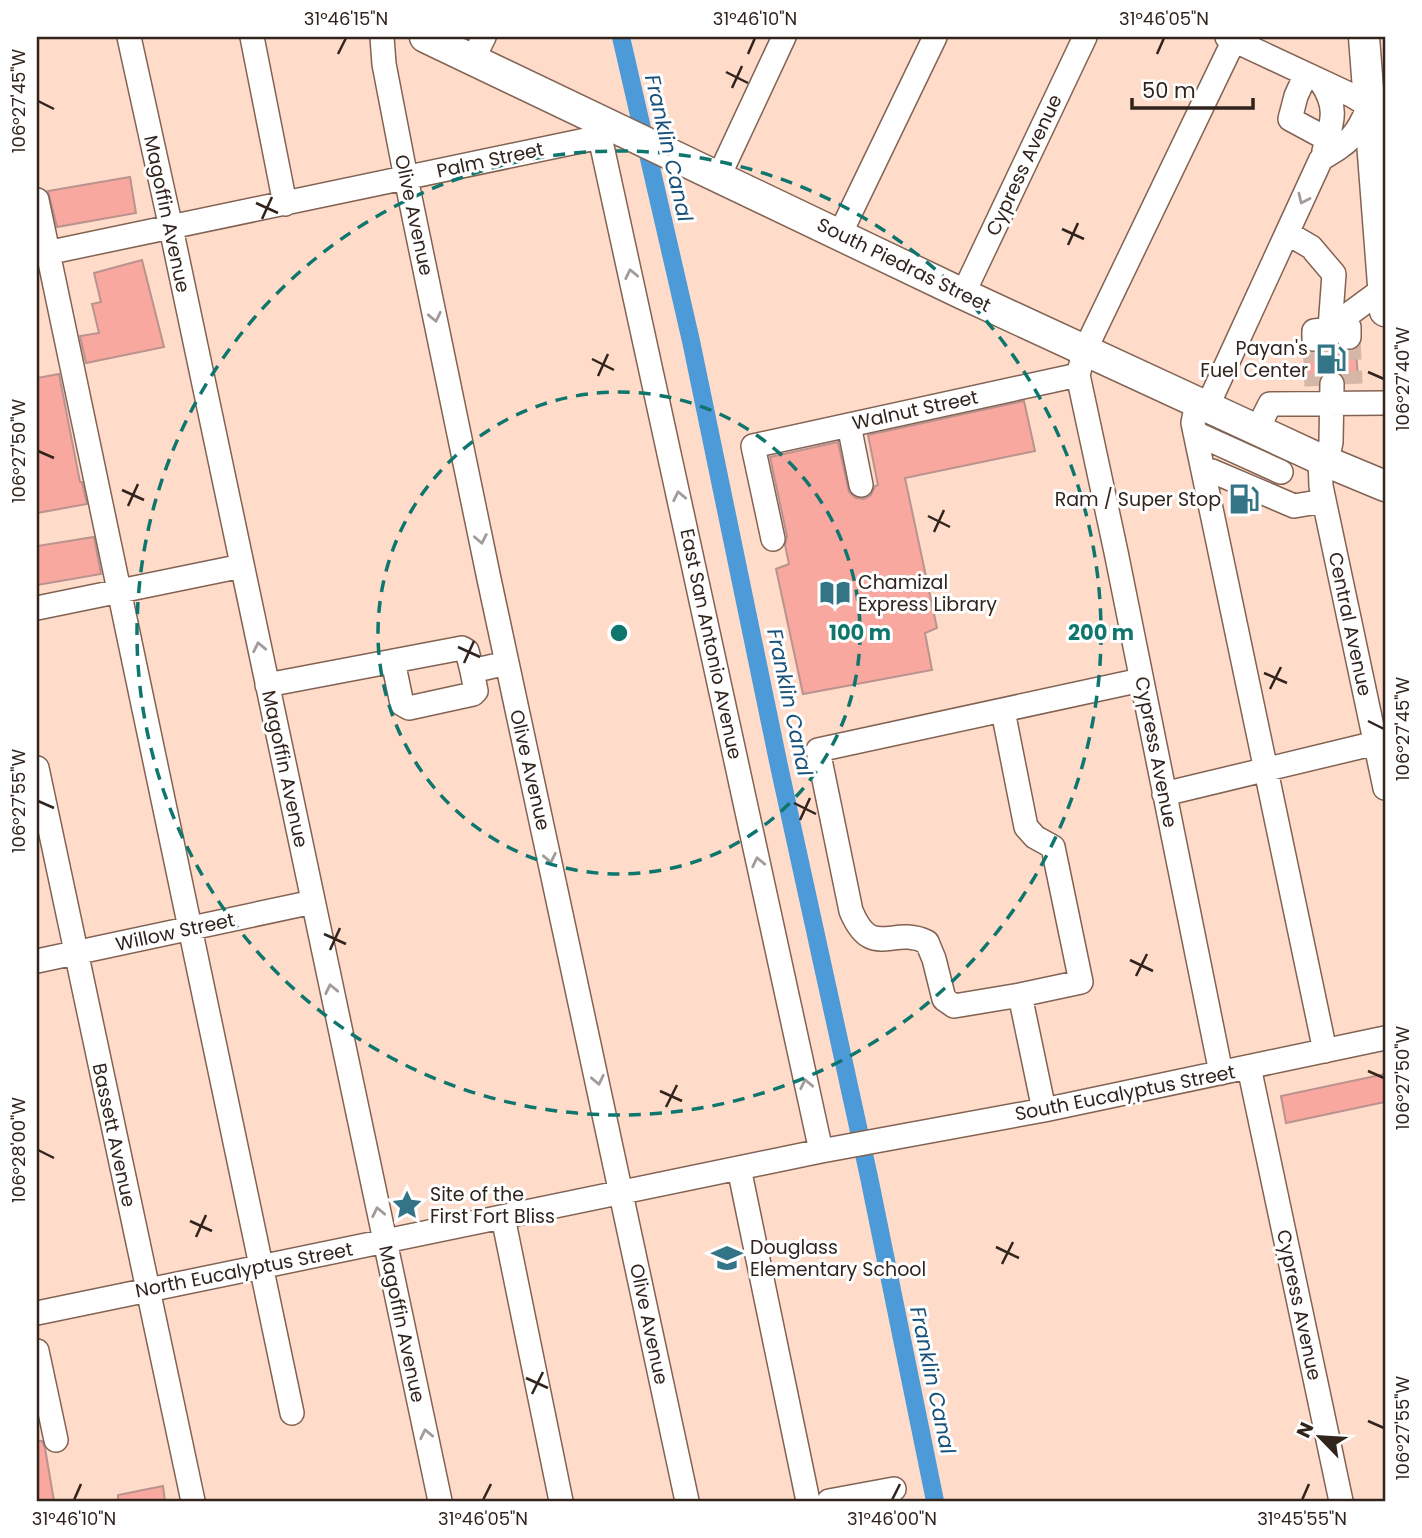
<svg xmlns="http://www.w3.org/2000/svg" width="1422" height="1538" font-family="Poppins,sans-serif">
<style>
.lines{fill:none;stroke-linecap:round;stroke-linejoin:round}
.canal{stroke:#4c9ad8;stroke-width:18}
.building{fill:#f8a89f;stroke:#ba938f;stroke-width:2}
.minor-tunnel{stroke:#d6b6a7;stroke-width:23;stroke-dasharray:23 11;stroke-linecap:butt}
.minor-casing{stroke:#826353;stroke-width:26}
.major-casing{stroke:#826353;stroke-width:33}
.minor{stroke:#fff;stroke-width:23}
.major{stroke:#fff;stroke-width:30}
.oneway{stroke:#a29c99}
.ticks{fill:none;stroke:#31241d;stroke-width:2.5}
.ring{fill:none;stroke:#0f766e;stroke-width:3.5;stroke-dasharray:12 9}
.labels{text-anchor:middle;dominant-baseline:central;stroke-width:6;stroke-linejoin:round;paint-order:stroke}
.street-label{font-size:19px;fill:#31241d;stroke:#fff}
.poi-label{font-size:19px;fill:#31241d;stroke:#fff;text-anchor:start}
.water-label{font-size:21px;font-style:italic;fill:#17507a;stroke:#fff}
.centre{fill:#0f766e;stroke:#fff;stroke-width:3.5}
.ring-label{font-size:21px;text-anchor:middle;font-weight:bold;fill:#0f766e;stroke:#fff;stroke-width:6;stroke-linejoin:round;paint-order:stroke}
.neatline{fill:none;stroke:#31241d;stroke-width:2.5}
.ticks-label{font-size:18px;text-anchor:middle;fill:#31241d}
</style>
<rect width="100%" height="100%" fill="#ffdbc9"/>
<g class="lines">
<path class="canal" d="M 621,37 L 691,341 L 779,766 L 869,1177 L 935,1501"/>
</g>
<path class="building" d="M 130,177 L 136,213 L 57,227 L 48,191 Z
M 142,260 L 164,347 L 86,363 L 80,336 L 99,333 L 92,304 L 101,302 L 94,273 Z
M 1339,346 L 1348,351 L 1356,349 L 1358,380 L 1345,381 L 1340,372 L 1332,370 L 1320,376 L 1318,383 L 1307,384 L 1305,350 L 1315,353 L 1325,348 L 1331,349 Z
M 59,374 L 80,482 L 82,482 L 87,504 L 37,513 L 37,378 Z
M 1024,401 L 1035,451 L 905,478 L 937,628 L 925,633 L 932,670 L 803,694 L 776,569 L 789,564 L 785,545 L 787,536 L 770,457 L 838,442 L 849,492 L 856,498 L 864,499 L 871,495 L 875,486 L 878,485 L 868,435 Z
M 94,537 L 101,574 L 37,585 L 37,546 Z
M 1385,1074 L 1385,1102 L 1286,1123 L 1281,1096 Z
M 37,1441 L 42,1441 L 45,1448 L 54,1501 L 37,1501 Z
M 163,1486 L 165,1501 L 118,1501 L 118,1495 Z"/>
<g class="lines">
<path class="minor-tunnel" d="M 1349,337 L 1351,384
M 1330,338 L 1332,384
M 1314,339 L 1316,386"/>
<g class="minor-casing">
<path id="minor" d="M 129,37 L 171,228 L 440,1501
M 252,37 L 285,204
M 382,37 L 384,64 L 406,178 L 489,579 L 687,1501
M 1227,37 L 1351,95 L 1369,106 L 1385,105
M 473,59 L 484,37
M 1306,74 L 1296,96 L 1290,119 L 1327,139
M 1321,82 C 1339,108 1332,123 1324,151
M 600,137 L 821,1151
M 719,176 L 784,37
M 37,200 L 292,1413
M 1287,233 L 1311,247 L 1334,274 L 1330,328
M 840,234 L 935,37
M 37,255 L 600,137 L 607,124
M 963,294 L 1085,37
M 1330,335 L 1330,328 L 1383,289
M 1314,339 L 1314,331 L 1349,327 L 1349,337
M 1197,402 L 1193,423 L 1325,1051
M 1207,407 L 1321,159 C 1349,142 1356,138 1369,106
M 849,425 L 861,485
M 1257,430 L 1270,404 L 1385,403
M 1195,433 L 1281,472
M 1320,459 L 1321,486 L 1385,788
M 1327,462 L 1331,442 L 1332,384
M 1204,472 L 1212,471 L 1294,506 L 1324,501
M 773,539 L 753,446 L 1078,375
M 37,608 L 242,566
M 393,661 L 402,704 L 409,708 L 473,694 L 476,691 L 472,671
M 267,685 L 462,648 L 467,651 L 472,671 L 507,663
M 1003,711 L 1026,827 L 1035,837 L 1053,847 L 1081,982 L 1020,995 L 1044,1110
M 37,768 L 193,1501
M 1164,794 L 1376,743
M 37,961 L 313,902
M 1020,995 L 954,1006 L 944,999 L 934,959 L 927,942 C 892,925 872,961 851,911 L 818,750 L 1141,680
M 1249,1067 L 1341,1501
M 1221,1073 L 1116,552 L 1078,375 L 1085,350 L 1234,40
M 739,1168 L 808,1501
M 503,1217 L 561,1501
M 37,1313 L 821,1151 L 1044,1110 L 1385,1038
M 37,1351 L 56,1440
M 829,1501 L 894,1489"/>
</g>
<g class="major-casing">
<path id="major" d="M 425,37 L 963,294 L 1320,459 L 1385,486
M 1364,37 L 1385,311"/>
</g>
<use href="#minor" class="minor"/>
<use href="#major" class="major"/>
</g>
<defs><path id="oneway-chevron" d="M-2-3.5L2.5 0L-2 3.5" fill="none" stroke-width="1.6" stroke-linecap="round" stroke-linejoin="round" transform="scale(1.75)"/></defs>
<g class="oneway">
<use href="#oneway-chevron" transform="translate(1303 199) rotate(115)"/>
<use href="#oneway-chevron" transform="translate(631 274) rotate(-102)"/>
<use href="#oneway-chevron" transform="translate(435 317) rotate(78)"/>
<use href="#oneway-chevron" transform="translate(679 496) rotate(-102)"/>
<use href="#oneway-chevron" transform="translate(481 539) rotate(79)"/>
<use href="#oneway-chevron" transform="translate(259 647) rotate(-102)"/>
<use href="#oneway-chevron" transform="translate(550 858) rotate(78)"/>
<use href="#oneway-chevron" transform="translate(758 862) rotate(-102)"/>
<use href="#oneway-chevron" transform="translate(331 989) rotate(-102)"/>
<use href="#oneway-chevron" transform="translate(598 1080) rotate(78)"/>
<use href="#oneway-chevron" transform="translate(806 1084) rotate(-102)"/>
<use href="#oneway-chevron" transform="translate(378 1212) rotate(-102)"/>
<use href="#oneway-chevron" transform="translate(426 1434) rotate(-102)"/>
</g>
<path class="ticks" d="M 338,54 L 346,38M 748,54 L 755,38M 1157,54 L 1164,38M 726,72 L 748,83M 732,88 L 742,66M 38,101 L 54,109M 256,203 L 278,213M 262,219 L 272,197M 1062,229 L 1084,239M 1068,245 L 1078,223M 592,359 L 614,370M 1368,372 L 1384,379M 598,376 L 608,354M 38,451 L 54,458M 122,490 L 144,500M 128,506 L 138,484M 928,516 L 950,527M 934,532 L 944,510M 458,647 L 480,657M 464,663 L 474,641M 1264,673 L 1287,683M 1270,689 L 1281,667M 1368,721 L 1384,729M 38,801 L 54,808M 794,803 L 816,814M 800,820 L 810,798M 324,934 L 346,944M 330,950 L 340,928M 1130,960 L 1153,971M 1136,976 L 1147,954M 1368,1071 L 1384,1078M 660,1091 L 682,1101M 666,1107 L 677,1085M 38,1150 L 54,1158M 190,1221 L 212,1231M 196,1237 L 206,1215M 996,1247 L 1019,1258M 1002,1264 L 1013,1242M 526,1378 L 548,1388M 532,1394 L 543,1372M 1368,1421 L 1384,1428M 74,1500 L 81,1484M 483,1500 L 491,1484M 892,1500 L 900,1484M 1302,1500 L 1309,1484"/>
<g class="ring">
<circle cx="619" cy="633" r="241"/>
<circle cx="619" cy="633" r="482"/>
</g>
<defs>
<g id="fuel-bare" transform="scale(2.415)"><path d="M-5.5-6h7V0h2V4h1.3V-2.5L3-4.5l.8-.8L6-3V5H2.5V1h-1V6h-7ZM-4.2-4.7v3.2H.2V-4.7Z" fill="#337587" stroke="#fff" stroke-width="2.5" paint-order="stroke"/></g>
<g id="library-bare" transform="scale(2.415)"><path d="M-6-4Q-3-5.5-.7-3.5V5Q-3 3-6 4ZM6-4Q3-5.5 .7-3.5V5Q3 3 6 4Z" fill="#337587" stroke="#fff" stroke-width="2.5" paint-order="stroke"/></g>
<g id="sight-bare" transform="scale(2.415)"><path d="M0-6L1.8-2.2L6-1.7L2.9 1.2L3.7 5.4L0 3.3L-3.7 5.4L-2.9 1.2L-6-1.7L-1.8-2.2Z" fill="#337587" stroke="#fff" stroke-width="2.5" paint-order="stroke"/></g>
<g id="school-bare" transform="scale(2.415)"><path d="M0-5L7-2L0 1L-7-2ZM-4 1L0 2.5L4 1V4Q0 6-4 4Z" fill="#337587" stroke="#fff" stroke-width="2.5" paint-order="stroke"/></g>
</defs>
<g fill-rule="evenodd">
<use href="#fuel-bare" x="1331" y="359"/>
<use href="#fuel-bare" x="1244" y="499"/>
<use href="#library-bare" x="835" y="593"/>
<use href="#sight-bare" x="407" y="1205"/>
<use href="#school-bare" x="727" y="1258"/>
</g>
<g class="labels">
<g class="street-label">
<text transform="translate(490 160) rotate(-12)">Palm Street</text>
<text transform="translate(1024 165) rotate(-65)">Cypress Avenue</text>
<text transform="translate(167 214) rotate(78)">Magoffin Avenue</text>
<text transform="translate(414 215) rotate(78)">Olive Avenue</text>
<text transform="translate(904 265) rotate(26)">South Piedras Street</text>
<text transform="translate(915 410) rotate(-12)">Walnut Street</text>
<text transform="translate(1350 624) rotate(78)">Central Avenue</text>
<text transform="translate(711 644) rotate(78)">East San Antonio Avenue</text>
<text transform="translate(1156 752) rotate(79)">Cypress Avenue</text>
<text transform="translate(285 769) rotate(78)">Magoffin Avenue</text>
<text transform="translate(530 770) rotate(77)">Olive Avenue</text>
<text transform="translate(175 932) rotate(-12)">Willow Street</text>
<text transform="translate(1125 1093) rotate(-11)">South Eucalyptus Street</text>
<text transform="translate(114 1135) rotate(78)">Bassett Avenue</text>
<text transform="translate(244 1270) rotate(-11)">North Eucalyptus Street</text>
<text transform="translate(1299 1305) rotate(78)">Cypress Avenue</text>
<text transform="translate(402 1324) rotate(78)">Magoffin Avenue</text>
<text transform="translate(649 1324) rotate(78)">Olive Avenue</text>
</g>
<g class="poi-label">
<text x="1308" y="348" text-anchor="end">Payan's<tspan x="1308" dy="22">Fuel Center</tspan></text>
<text x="1221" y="499" text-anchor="end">Ram / Super Stop</text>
<text x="858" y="582">Chamizal<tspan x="858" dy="22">Express Library</tspan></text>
<text x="430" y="1194">Site of the<tspan x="430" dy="22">First Fort Bliss</tspan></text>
<text x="750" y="1247">Douglass<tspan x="750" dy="22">Elementary School</tspan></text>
</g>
<g class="water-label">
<text transform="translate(669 148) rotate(77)">Franklin Canal</text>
<text transform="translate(790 702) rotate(78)">Franklin Canal</text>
<text transform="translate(933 1380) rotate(78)">Franklin Canal</text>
</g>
</g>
<circle cx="619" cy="633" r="10" class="centre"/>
<g class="ring-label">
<text x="860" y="640">100 m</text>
<text x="1101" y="640">200 m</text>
</g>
<rect width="1422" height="1538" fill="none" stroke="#ffffff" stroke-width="77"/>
<g transform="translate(1320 1437) rotate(295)" stroke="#ffffff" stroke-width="5" paint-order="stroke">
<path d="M0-5L12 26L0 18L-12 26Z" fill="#31241d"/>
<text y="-10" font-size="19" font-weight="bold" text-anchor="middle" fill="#31241d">N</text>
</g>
<path d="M1132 98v10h121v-10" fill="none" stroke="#31241d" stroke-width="3.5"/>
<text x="1142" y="98" font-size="21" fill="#31241d" stroke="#ffffff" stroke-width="5" paint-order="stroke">50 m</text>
<rect x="38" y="38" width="1346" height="1462" class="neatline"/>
<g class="ticks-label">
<text x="346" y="25">31°46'15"N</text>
<text x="755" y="25">31°46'10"N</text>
<text x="1164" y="25">31°46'05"N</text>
<text transform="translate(19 101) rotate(-90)" y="6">106°27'45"W</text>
<text transform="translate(1403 379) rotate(-90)" y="6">106°27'40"W</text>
<text transform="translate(19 451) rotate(-90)" y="6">106°27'50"W</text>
<text transform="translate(1403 729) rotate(-90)" y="6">106°27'45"W</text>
<text transform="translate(19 801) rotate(-90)" y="6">106°27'55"W</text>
<text transform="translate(1403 1078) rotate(-90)" y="6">106°27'50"W</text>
<text transform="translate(19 1150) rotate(-90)" y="6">106°28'00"W</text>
<text transform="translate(1403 1428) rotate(-90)" y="6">106°27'55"W</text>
<text x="74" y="1525">31°46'10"N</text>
<text x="483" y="1525">31°46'05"N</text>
<text x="892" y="1525">31°46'00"N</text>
<text x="1302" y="1525">31°45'55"N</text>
</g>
</svg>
